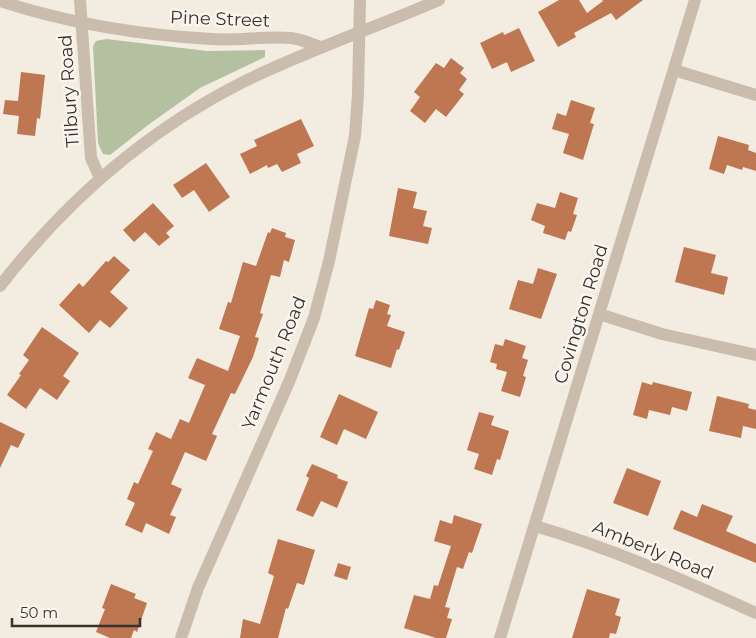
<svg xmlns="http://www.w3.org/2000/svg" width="756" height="638" font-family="Montserrat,sans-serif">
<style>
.green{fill:#b3c1a1}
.building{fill:#bf7752}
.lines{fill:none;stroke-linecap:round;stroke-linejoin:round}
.minor{stroke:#cabdad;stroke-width:12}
.labels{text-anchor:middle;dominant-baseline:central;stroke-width:5;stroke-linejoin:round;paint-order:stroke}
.street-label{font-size:18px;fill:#39312b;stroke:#faf5ee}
</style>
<rect width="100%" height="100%" fill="#f2ece1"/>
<path class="green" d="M 106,39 L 207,51 L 265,50 L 265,57 L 200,88 L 148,125 L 110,155 L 103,154 L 98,143 L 93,46 L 96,41 Z"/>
<path class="building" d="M 559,0 L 579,0 L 587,13 L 603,1 L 602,0 L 643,0 L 616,20 L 611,13 L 574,33 L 576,37 L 558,47 L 538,12 Z
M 519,28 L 535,61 L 511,72 L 507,62 L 492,69 L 480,43 L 503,32 L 504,35 Z
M 451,58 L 464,68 L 460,73 L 467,79 L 459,90 L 464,94 L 446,117 L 436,109 L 425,123 L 410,111 L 420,97 L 414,92 L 436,63 L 444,68 Z
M 21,72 L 45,75 L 40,119 L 37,118 L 35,136 L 17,134 L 19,116 L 3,114 L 5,100 L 18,101 Z
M 571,100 L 595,108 L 590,123 L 594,124 L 583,160 L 563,153 L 569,134 L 552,129 L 557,113 L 566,116 Z
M 301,119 L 314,146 L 297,154 L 301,163 L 282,172 L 277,164 L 268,168 L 267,165 L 250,174 L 240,154 L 257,146 L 254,140 Z
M 718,136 L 749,145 L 748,150 L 756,153 L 756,171 L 743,167 L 742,170 L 727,165 L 724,174 L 709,169 Z
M 206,163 L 230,197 L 209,212 L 194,190 L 182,198 L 173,185 Z
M 398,188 L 417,192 L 413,208 L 427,211 L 423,226 L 432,228 L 428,244 L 389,236 Z
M 560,192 L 578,198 L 573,214 L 577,215 L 571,232 L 568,231 L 565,240 L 543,233 L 545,226 L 531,220 L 537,203 L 555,208 Z
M 153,203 L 174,226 L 166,233 L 170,237 L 159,246 L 145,232 L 134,242 L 123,230 Z
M 272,228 L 286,233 L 285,237 L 295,240 L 289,262 L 284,260 L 280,277 L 271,275 L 260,313 L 263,314 L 255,337 L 259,338 L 253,357 L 235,394 L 231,393 L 212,434 L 217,436 L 206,461 L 185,452 L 171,484 L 182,489 L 170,515 L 176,517 L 169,534 L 146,523 L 142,533 L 125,525 L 135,503 L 127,499 L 134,482 L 138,484 L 153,451 L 148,449 L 156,432 L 171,439 L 180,419 L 189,423 L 205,385 L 188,378 L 197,358 L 228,371 L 240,336 L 219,329 L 228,302 L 231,303 L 243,262 L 256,266 L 268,232 L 270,233 Z
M 684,247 L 716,255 L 711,273 L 728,277 L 724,295 L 675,282 Z
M 114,256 L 130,270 L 110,292 L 128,308 L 110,328 L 100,320 L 89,333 L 59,305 L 79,283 L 83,287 L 106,261 L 108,262 Z
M 538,268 L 557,274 L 541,319 L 509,309 L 518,280 L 533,284 Z
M 376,300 L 390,305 L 387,314 L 391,315 L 387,326 L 405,332 L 399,350 L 397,349 L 391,368 L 355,356 L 369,308 L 373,309 Z
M 42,327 L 79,353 L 63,376 L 70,381 L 57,400 L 40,388 L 26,409 L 7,395 L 21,375 L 19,374 L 29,360 L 23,355 Z
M 505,339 L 526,346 L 522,358 L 528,360 L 523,376 L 526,377 L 520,397 L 501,391 L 507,372 L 496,369 L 497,364 L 490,362 L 495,344 L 503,346 Z
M 642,382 L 652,385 L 653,382 L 692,392 L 687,411 L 672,407 L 670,415 L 649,410 L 647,419 L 633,415 Z
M 339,394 L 378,412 L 366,439 L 344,429 L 337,445 L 320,437 Z
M 717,396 L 749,404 L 748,408 L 756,410 L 756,429 L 743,426 L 741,438 L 709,431 Z
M 479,412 L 494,416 L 491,425 L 509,431 L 500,460 L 497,459 L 492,475 L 474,469 L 479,454 L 467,450 Z
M 0,422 L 25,434 L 18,448 L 11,445 L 0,468 Z
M 312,464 L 338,475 L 337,478 L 348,482 L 337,508 L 321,501 L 313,517 L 296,510 L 309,478 L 306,476 Z
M 627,468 L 661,481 L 648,516 L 613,503 Z
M 702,504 L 733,516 L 726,531 L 756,544 L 756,563 L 673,529 L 681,510 L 697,517 Z
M 454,515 L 482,524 L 472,553 L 469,552 L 463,569 L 457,567 L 445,607 L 450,608 L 447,618 L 452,619 L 446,638 L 436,638 L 404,628 L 414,595 L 430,599 L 434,585 L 438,586 L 451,546 L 434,541 L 440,520 L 452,524 Z
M 278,539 L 315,550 L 304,585 L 297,583 L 288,609 L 286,608 L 278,638 L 240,638 L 243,619 L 260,624 L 274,576 L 268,573 Z
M 338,563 L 351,567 L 347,580 L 334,576 Z
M 111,584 L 136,594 L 134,598 L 147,603 L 137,632 L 134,630 L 131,638 L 110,638 L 96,632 L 105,609 L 102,608 Z
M 587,589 L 620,599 L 615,615 L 621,617 L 616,634 L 610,633 L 609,638 L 572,638 Z"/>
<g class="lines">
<path class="minor" d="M 80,0 L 91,158 L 100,178
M 0,1 C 67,23 140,35 211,39 C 237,41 264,36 291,38 C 301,39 311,44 321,47
M 674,70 L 756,95
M 0,286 C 66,201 146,131 243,82 C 306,51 374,28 439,0
M 599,314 L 662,334 L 756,355
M 535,526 C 611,548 683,580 756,613
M 181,638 L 198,588 L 289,382 L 314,318 L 329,261 L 355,136 L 358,94 L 360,0
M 500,638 L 695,0"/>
</g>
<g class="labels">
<g class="street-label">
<text transform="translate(220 19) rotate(2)">Pine Street</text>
<text transform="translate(69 91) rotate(-94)">Tilbury Road</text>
<text transform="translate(581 314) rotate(-73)">Covington Road</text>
<text transform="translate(274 363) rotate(-68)">Yarmouth Road</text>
<text transform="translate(653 550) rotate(22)">Amberly Road</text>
</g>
</g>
<path d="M12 618v8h128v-8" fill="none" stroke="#39312b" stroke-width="2.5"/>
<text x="20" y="618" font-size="15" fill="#39312b" stroke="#faf5ee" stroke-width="4" paint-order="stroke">50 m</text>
</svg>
